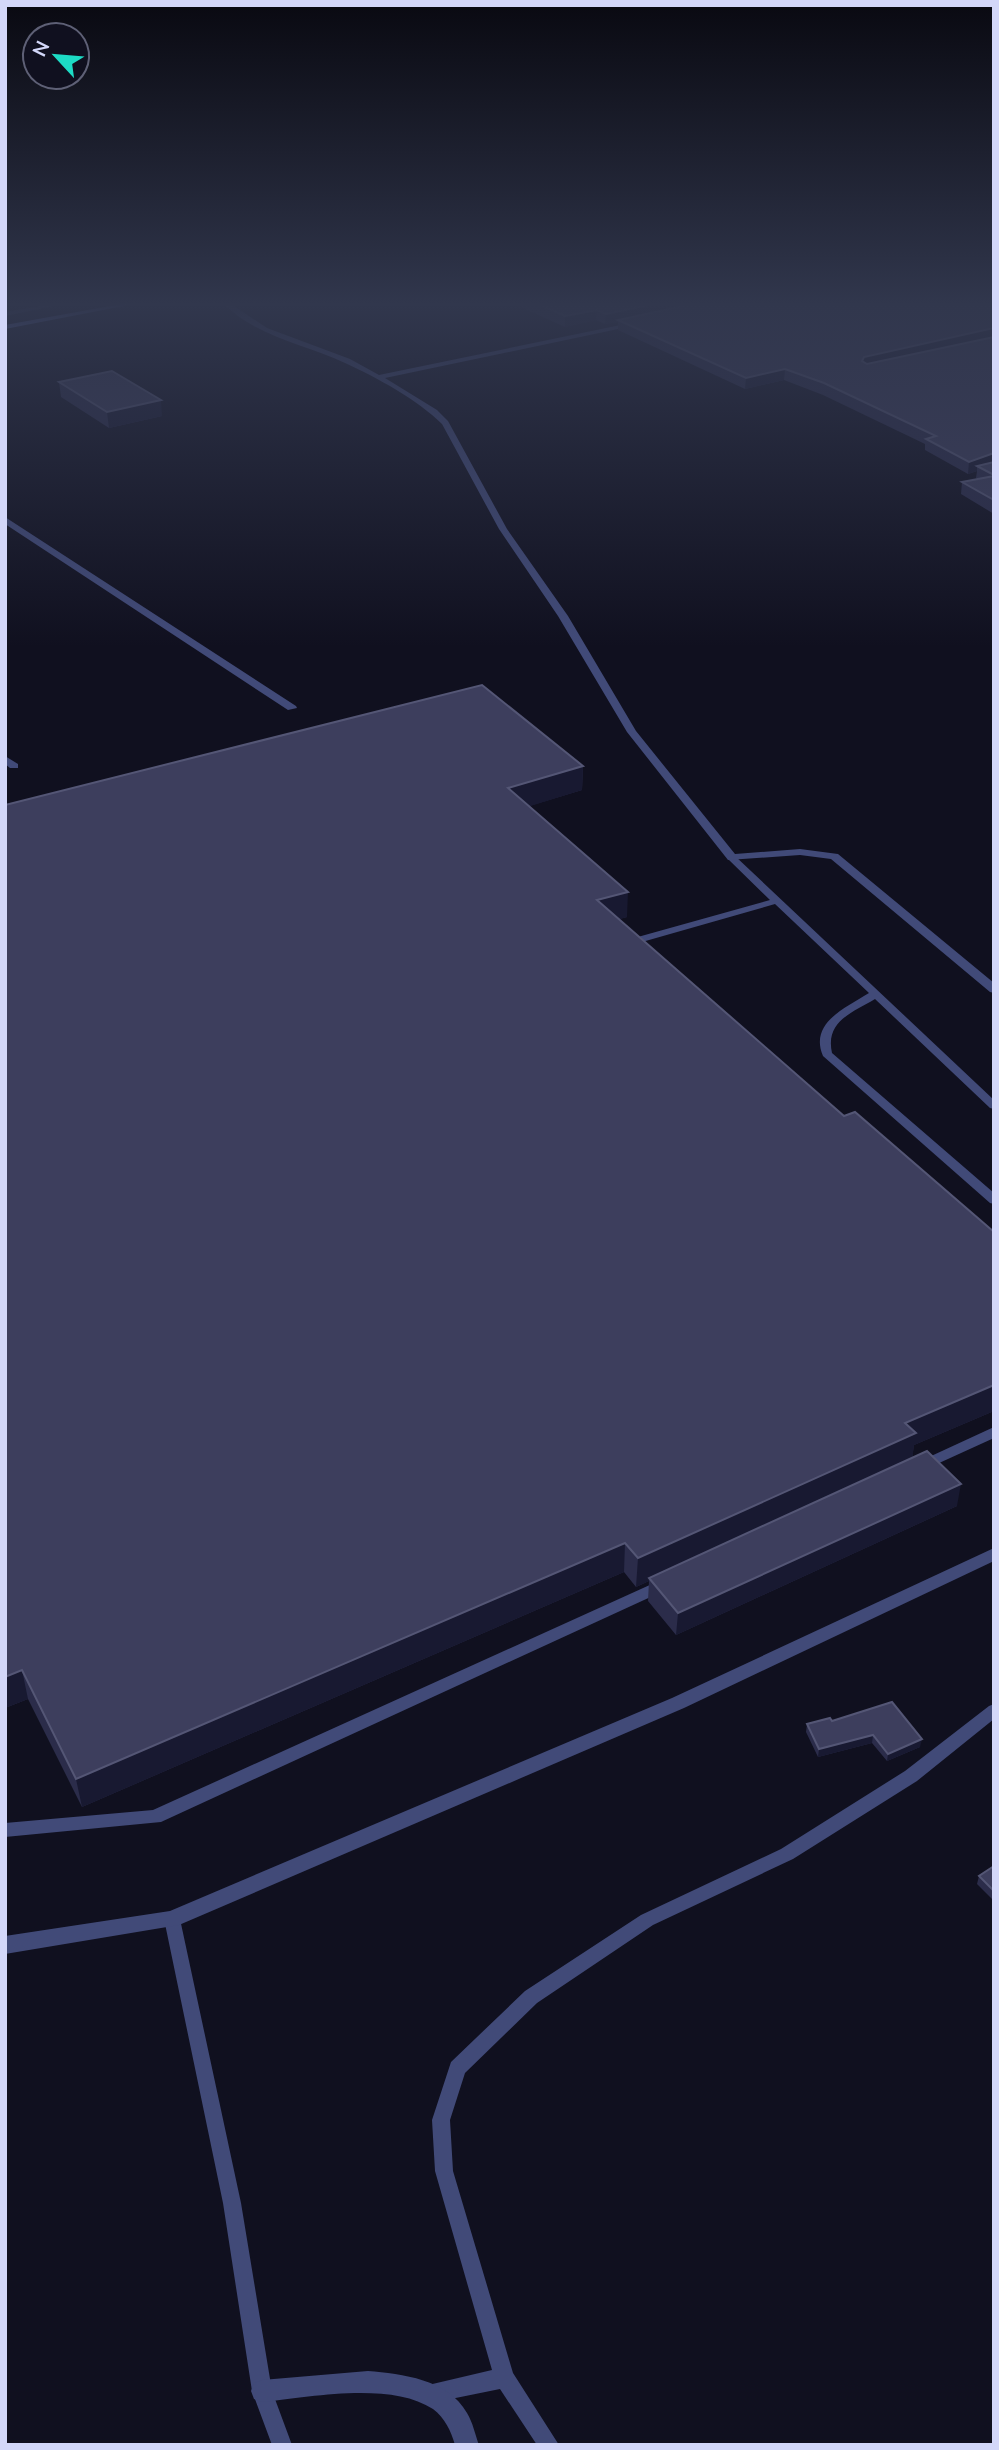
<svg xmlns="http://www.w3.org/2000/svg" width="999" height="2450" font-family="Mulish,sans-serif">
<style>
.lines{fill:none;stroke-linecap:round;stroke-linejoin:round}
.lane{fill:#414a78;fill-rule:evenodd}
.street{fill:#414a78;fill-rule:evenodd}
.secondary{fill:#778ded;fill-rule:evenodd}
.wall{fill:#2b2c4a}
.shaded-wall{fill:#181931}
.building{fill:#3d3e5d;stroke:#545675;stroke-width:2}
</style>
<rect width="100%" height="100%" fill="#10101f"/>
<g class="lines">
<path class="lane" d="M 52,304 L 64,304 L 5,316 L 5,312 Z
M 732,855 L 735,856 L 994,1100 L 994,1109 L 990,1108 L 875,999 C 852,1013 825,1021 832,1053 L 994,1193 L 994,1204 L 990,1203 L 823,1056 C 809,1023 845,1008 869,993 L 775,904 L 635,944 L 627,944 L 627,940 L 770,900 L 729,860 L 729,856 Z
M 994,1427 L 994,1438 L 926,1469 L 916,1469 L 914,1466 L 916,1463 Z
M 663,1579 L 668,1581 L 670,1585 L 668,1589 L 161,1822 L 5,1837 L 5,1823 L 153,1810 Z
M 994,1704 L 994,1719 L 917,1781 L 793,1859 L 653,1925 L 537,2003 L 465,2073 L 450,2120 L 453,2171 L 513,2373 L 559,2445 L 537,2445 L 500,2389 L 431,2403 L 424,2400 L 421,2393 L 424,2386 L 492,2370 L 435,2171 L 432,2120 L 451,2062 L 525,1991 L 641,1915 L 781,1849 L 905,1771 L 989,1706 Z
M 172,1912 L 178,1914 L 180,1919 L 241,2203 L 272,2391 L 292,2445 L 272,2445 L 252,2391 L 223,2203 L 164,1919 L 166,1914 Z"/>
<path class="street" d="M 224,304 L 231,304 L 267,328 L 350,359 L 379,375 L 640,321 L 637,325 L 385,378 L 437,410 L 448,421 L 507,529 L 568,616 L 636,731 L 735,854 L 800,849 L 838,854 L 994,983 L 994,993 L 990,992 L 831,859 L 800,855 L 728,860 L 627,732 L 558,616 L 499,529 L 442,424 C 418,400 376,377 345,363 C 304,344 257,337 224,304 Z
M 5,517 L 296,706 L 297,708 L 288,710 L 5,524 Z
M 5,756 L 18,764 L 18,768 L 10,768 L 5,764 Z
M 994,1548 L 994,1561 L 684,1708 L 179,1925 L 5,1954 L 5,1936 L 170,1911 L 672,1698 Z
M 368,2371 C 402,2374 448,2379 467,2413 C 473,2423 475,2434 479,2445 L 455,2445 C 451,2431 445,2418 433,2409 C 391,2381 309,2397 262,2402 L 254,2399 L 251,2391 L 254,2383 L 262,2380 Z"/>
<path class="secondary" d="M 121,304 L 134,304 L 5,329 L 5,325 Z"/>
</g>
<path class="wall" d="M 514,304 L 994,304 L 994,514 L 961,494 L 962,482 L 977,479 L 976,478 L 977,471 L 968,474 L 925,450 L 925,444 L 823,395 L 784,380 L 745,389 L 618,330 L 618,322 L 605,324 L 596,320 L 565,327 Z
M 59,382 L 162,416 L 109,428 L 61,397 Z
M 583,766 L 582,790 L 529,806 L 627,917 L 619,919 L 844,1116 L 994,1232 L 994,1411 L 914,1445 L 912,1458 L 957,1506 L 676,1635 L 648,1601 L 649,1581 L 636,1587 L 624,1572 L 82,1807 L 28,1699 L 5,1708 L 5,805 Z
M 832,1721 L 920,1747 L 887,1761 L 872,1743 L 818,1757 L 806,1732 L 807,1724 Z
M 994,1866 L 994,1901 L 977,1884 L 979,1876 Z"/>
<path class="shaded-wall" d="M 653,304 L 703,304 L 618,320 L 618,322 L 605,324 L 606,314 Z
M 597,310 L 596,320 L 565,327 L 565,316 Z
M 994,328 L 993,338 L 862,368 L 862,361 L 864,357 Z
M 785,369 L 784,380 L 745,389 L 746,378 Z
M 161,400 L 162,416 L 109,428 L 107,412 Z
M 994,453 L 994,465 L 977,466 L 977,471 L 968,474 L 969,462 Z
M 583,766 L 582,790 L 508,813 L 508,788 Z
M 628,892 L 627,917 L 596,926 L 597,900 Z
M 994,1385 L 994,1411 L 914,1445 L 912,1462 L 649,1578 L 649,1581 L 636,1587 L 638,1558 L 905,1423 Z
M 961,1484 L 957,1506 L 676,1635 L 678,1613 Z
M 625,1543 L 624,1572 L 82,1807 L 76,1779 Z
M 22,1670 L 28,1699 L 5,1708 L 5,1677 Z
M 873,1735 L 872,1743 L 818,1757 L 819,1749 Z
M 922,1739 L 920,1747 L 887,1761 L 888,1754 Z"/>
<path class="building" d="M 538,304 L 653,304 L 606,314 L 597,310 L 565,316 Z
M 692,304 L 994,304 L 994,328 L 864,357 L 862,361 L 867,364 L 994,337 L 994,453 L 969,462 L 926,439 L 936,436 L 824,383 L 785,369 L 746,378 L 618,320 Z
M 112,371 L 161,400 L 107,412 L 59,382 Z
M 994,462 L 994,475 L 977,466 Z
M 994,476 L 994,500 L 962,482 Z
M 482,685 L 583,766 L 508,788 L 628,892 L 597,900 L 844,1116 L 855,1112 L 994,1232 L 994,1385 L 905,1423 L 916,1433 L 638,1558 L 625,1543 L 76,1779 L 22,1670 L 5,1677 L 5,805 Z
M 927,1451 L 961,1484 L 678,1613 L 649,1578 Z
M 892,1702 L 922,1739 L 888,1754 L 873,1735 L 819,1749 L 807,1724 L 830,1718 L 832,1721 Z
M 994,1866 L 994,1891 L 979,1876 Z"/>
<linearGradient id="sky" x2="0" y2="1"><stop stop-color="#090911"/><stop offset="0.47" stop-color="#31374d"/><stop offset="1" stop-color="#31374d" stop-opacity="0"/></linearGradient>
<rect width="999" height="647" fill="url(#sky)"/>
<rect width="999" height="2450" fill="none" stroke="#d3d7f9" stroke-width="14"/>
<g transform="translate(56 56) rotate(296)"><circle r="33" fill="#10101f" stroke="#5e6076" stroke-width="2"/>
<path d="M0-5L12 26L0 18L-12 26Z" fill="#1ddbc5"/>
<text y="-10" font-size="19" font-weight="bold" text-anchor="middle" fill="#d3d7f9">N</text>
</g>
</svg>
